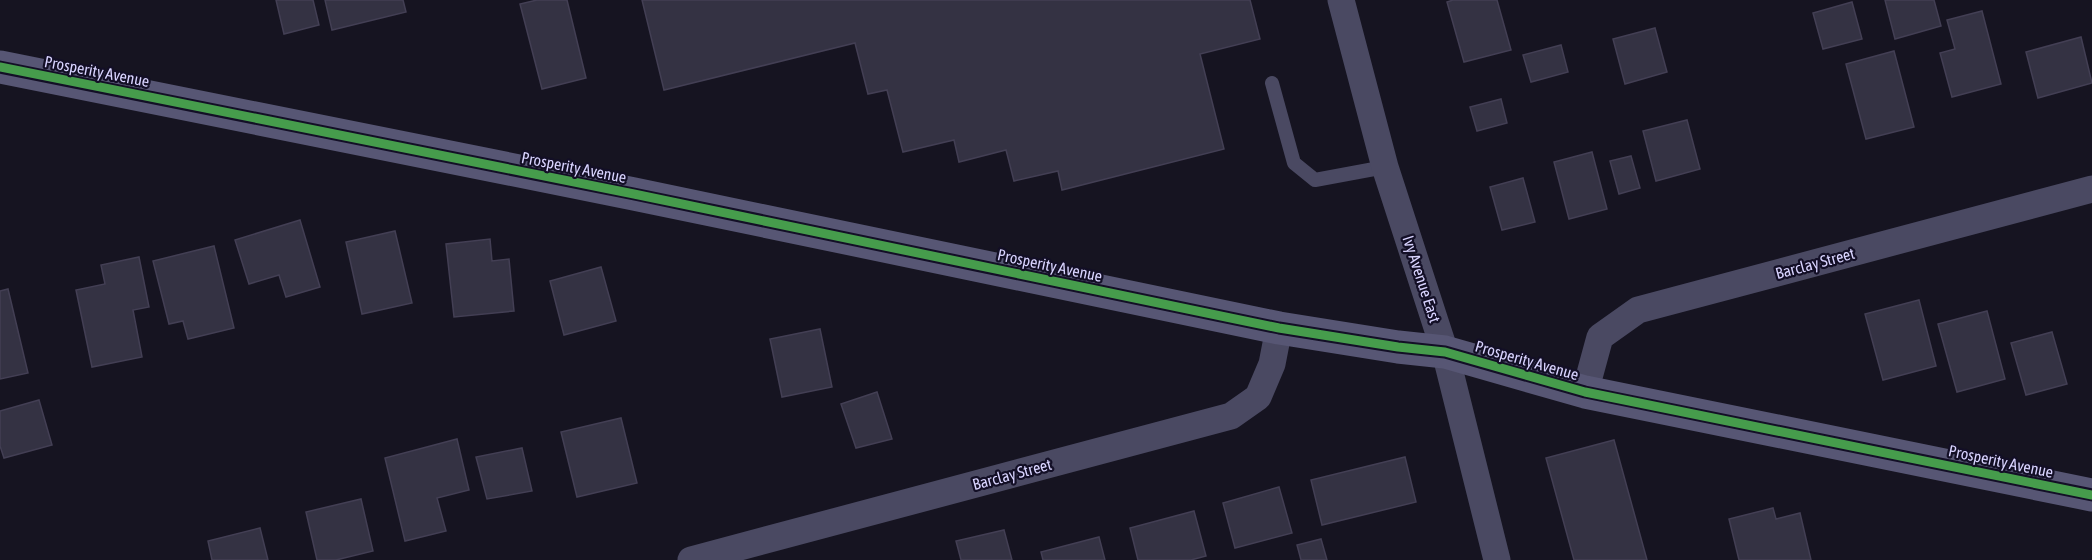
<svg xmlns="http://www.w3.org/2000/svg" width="2092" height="560" font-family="'Asap Condensed',sans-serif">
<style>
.building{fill:#343243;stroke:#433f54;stroke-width:1.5}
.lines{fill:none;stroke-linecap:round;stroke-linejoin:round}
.lane{stroke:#4a4962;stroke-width:14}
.street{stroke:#4a4962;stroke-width:27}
.secondary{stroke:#575674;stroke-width:33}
.cycleway-casing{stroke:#130f26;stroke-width:13}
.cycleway{stroke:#469c4c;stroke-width:9}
.labels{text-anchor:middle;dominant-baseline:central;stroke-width:4.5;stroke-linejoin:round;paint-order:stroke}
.street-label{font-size:16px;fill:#d9d4ff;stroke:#130f26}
</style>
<rect width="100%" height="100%" fill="#161421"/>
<path class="building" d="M 276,0 L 313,0 L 319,25 L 284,34 Z
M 325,0 L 403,0 L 406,12 L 332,30 Z
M 537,0 L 567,0 L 586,78 L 542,89 L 520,4 Z
M 642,0 L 1250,0 L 1260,39 L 1200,54 L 1224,149 L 1062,190 L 1058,171 L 1014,181 L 1006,150 L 959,162 L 954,140 L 903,152 L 887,90 L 868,94 L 855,43 L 664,90 Z
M 1453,0 L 1497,0 L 1511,50 L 1464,62 L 1447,2 Z
M 1885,0 L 1934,0 L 1941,26 L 1895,39 Z
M 1852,2 L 1862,39 L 1823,49 L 1813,13 Z
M 1982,11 L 2001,84 L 1952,97 L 1940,53 L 1955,49 L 1947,20 Z
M 1655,28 L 1667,72 L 1625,84 L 1613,39 Z
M 2081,37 L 2092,83 L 2038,98 L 2026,52 Z
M 1561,45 L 1568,72 L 1531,82 L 1523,55 Z
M 1894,51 L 1914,127 L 1866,139 L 1846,64 Z
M 1501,99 L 1507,123 L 1477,131 L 1470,107 Z
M 1687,120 L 1700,169 L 1656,181 L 1643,131 Z
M 1592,152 L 1607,209 L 1569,219 L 1554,162 Z
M 1631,156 L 1640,188 L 1619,194 L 1610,161 Z
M 1523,178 L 1535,222 L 1502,230 L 1490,187 Z
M 300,220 L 320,287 L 286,297 L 279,275 L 249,284 L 235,240 Z
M 395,231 L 412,303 L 362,314 L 346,242 Z
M 490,239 L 492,261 L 509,259 L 514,311 L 454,317 L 446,244 Z
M 214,246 L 234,328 L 188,339 L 183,321 L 169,324 L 153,261 Z
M 139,257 L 149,307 L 133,310 L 142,357 L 92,367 L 76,290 L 105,284 L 101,265 Z
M 601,267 L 616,321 L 564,335 L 550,281 Z
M 8,289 L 28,373 L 0,379 L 0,291 Z
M 1919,300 L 1936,366 L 1883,380 L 1865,314 Z
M 1987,311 L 2005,379 L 1957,392 L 1938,324 Z
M 820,329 L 832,387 L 782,397 L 770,339 Z
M 2052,332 L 2067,384 L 2026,395 L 2011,343 Z
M 877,392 L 892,439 L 856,448 L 841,404 Z
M 39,400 L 52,445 L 4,458 L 0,446 L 0,411 Z
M 621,418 L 637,483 L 577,497 L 561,432 Z
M 457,439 L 469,490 L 437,498 L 446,531 L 405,541 L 385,458 Z
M 1614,440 L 1647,560 L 1574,560 L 1546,458 Z
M 522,448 L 532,491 L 487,499 L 476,457 Z
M 1405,457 L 1416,502 L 1322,525 L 1311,480 Z
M 1279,487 L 1292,533 L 1235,548 L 1223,503 Z
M 361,499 L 373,551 L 336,560 L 317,560 L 306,512 Z
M 1773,508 L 1776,519 L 1800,513 L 1811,560 L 1739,560 L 1729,519 Z
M 1194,511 L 1206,556 L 1191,560 L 1138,560 L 1130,528 Z
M 260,528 L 268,560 L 212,560 L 208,541 Z
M 1004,530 L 1012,560 L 961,560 L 956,541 Z
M 1099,537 L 1105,560 L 1043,560 L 1041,552 Z
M 1321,539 L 1327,560 L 1301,560 L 1297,545 Z"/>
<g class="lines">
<path class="lane" d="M 1272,83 L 1294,163 L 1315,180 L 1385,167"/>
<path class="street" d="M 1341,0 L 1385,167 L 1445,352 L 1497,560
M 1585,392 L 1600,337 L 1638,310 L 2092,189
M 691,560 L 1231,416 L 1258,397 L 1272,364 L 1279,328"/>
<path class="secondary" d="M 0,67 L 634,194 L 1279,328 L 1398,347 L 1445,352 L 1585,392 L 2092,495"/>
<g class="cycleway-casing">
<path id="cycleway" d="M 0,67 L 634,194 L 1279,328 L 1398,347 L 1445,352 L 1585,392 L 2092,495"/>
</g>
<use href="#cycleway" class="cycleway"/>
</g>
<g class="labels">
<g class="street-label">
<text transform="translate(97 71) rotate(11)">Prosperity Avenue</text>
<text transform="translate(574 167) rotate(11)">Prosperity Avenue</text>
<text transform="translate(1815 263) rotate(-15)">Barclay Street</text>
<text transform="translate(1050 265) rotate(12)">Prosperity Avenue</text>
<text transform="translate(1422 279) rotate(72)">Ivy Avenue East</text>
<text transform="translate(1527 360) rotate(16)">Prosperity Avenue</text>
<text transform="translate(2001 461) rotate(12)">Prosperity Avenue</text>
<text transform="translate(1012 474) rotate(-15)">Barclay Street</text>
</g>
</g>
</svg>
